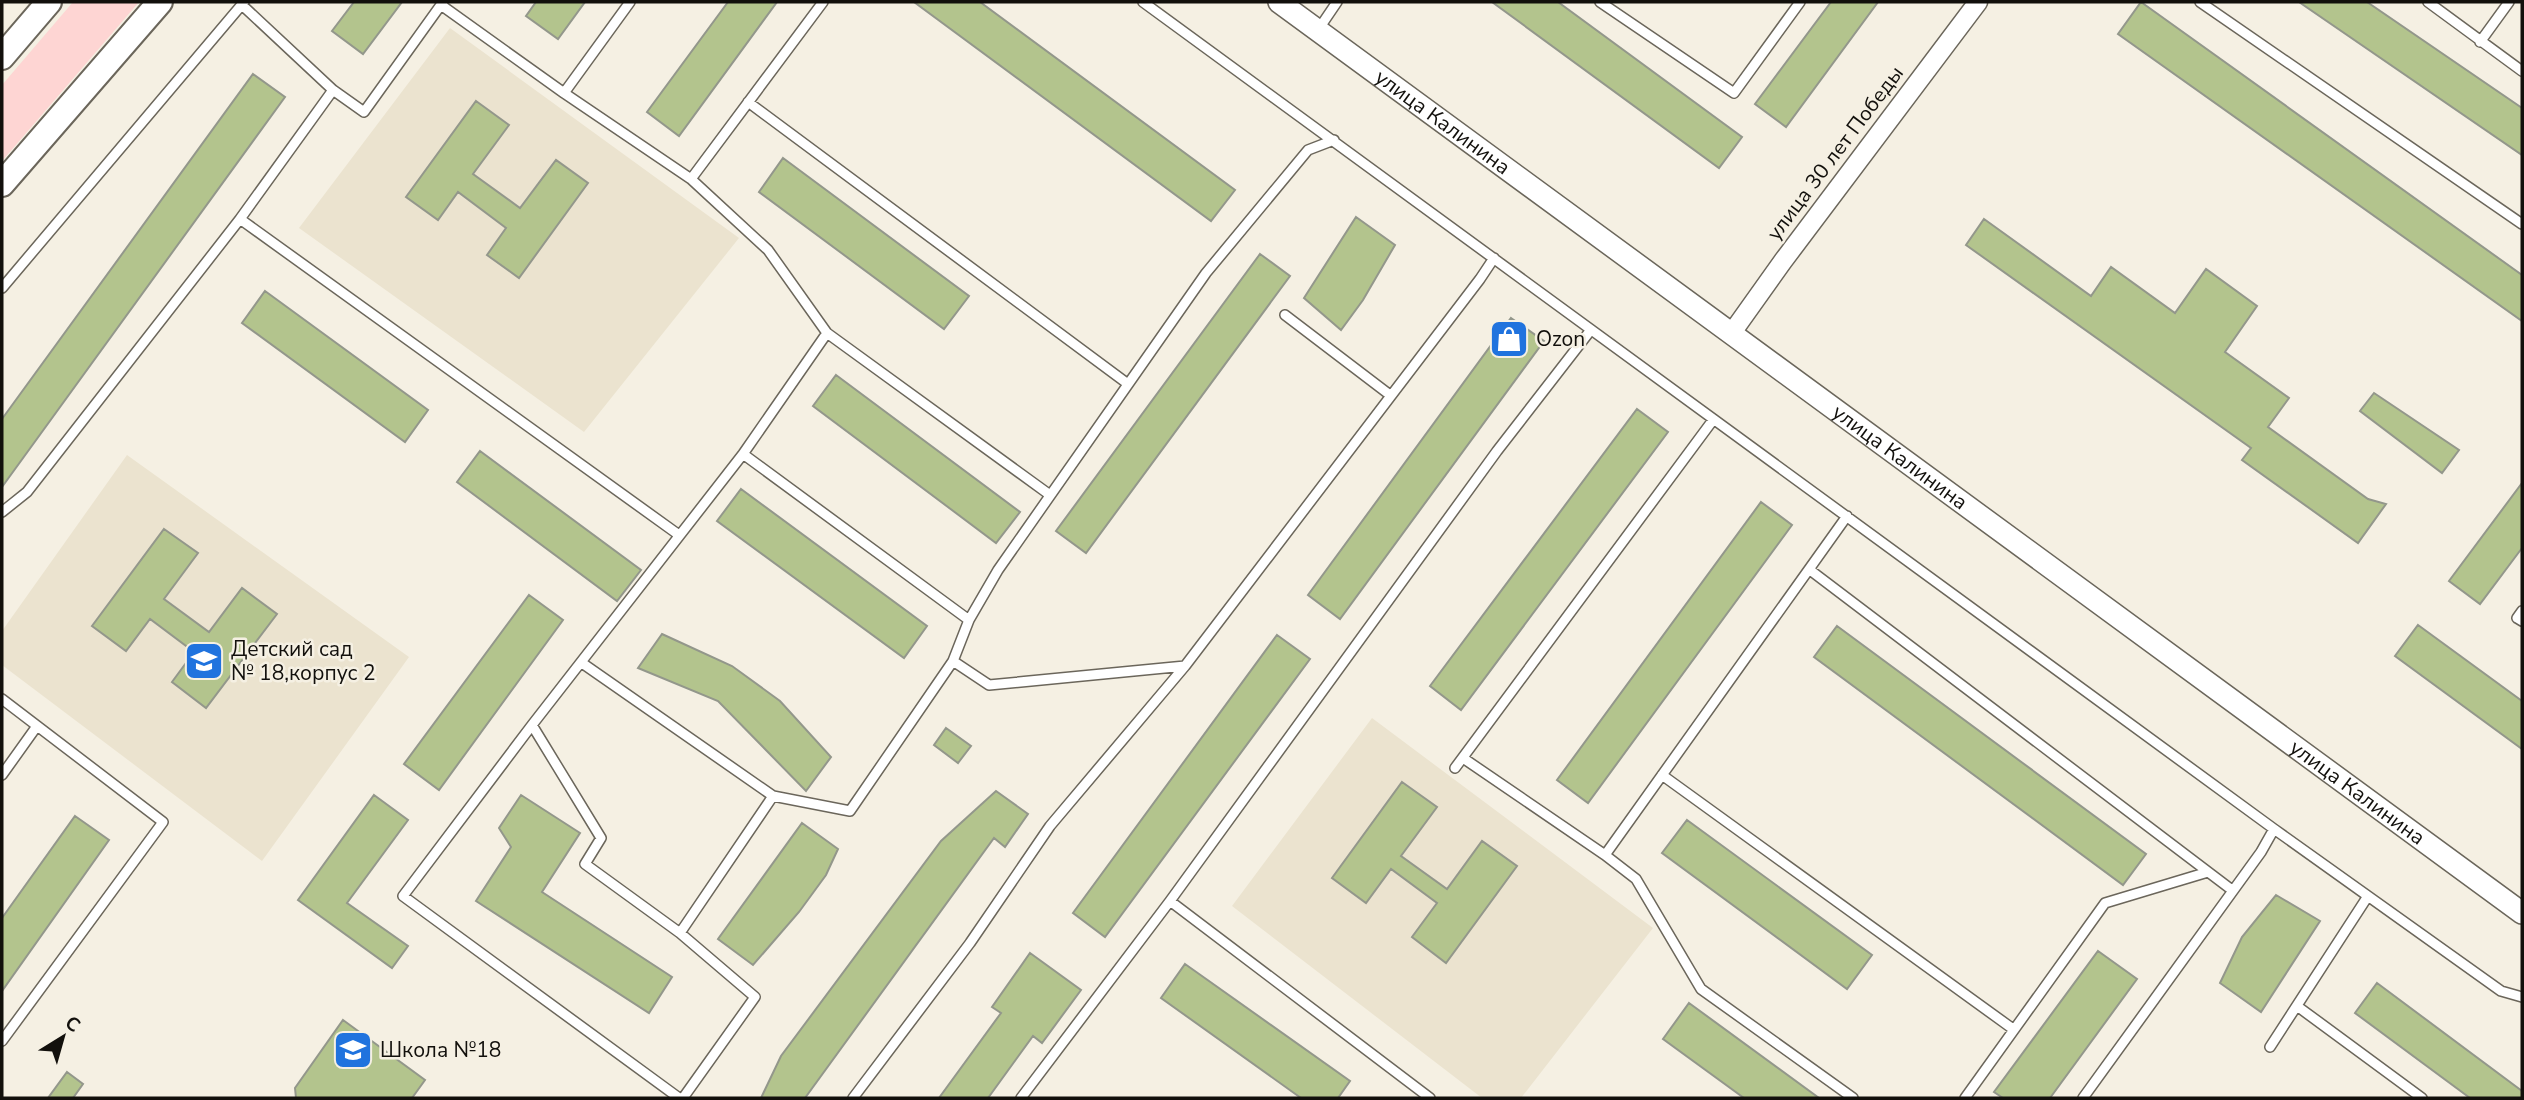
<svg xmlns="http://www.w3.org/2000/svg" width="2524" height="1100" font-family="'Nunito Sans',sans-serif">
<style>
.built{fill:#ebe3cf}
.green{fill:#fed5d3}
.building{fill:#b3c48d;stroke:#93978b;stroke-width:2}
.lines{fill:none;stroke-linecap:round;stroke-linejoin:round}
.service-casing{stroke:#6b665b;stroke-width:12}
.minor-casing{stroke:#6b665b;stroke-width:21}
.tertiary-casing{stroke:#6b665b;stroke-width:24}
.secondary-casing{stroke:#6b665b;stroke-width:28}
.service{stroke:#fff;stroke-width:9}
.minor{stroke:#fff;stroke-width:18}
.tertiary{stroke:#fff;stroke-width:21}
.secondary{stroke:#fff;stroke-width:24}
.labels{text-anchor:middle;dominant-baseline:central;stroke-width:5;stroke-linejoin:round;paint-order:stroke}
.street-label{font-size:21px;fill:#12100c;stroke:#f5f0e3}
.poi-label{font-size:21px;fill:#12100c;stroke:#f5f0e3;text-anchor:start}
</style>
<rect width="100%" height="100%" fill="#f5f0e3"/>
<path class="built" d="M 450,28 L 739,238 L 584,432 L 299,228 Z
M 127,455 L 409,657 L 262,861 L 2,665 L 2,631 Z
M 1372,718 L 1653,928 L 1521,1098 L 1482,1098 L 1232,906 Z"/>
<path class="green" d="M 73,2 L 139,2 L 2,161 L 2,85 Z"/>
<path class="building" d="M 354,2 L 402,2 L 363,54 L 332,31 Z
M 536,2 L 585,2 L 558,39 L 526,16 Z
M 728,2 L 777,2 L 679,136 L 647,112 Z
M 914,2 L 980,2 L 1235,190 L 1211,221 Z
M 1492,2 L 1558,2 L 1742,137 L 1719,168 Z
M 1831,2 L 1878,2 L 1786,127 L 1755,104 Z
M 2141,2 L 2522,275 L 2522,321 L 2118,34 Z
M 2299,2 L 2367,2 L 2522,108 L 2522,155 Z
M 253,74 L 285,97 L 2,487 L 2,419 Z
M 476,101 L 509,125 L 473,174 L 520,208 L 556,160 L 588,183 L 519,278 L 487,255 L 506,228 L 458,192 L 438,220 L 406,197 Z
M 783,158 L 969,296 L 944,329 L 759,192 Z
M 1356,217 L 1395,245 L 1363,300 L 1341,330 L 1304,298 Z
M 1984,219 L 2091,296 L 2111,267 L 2175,313 L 2206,269 L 2257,306 L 2225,352 L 2289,398 L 2268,427 L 2368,499 L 2386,504 L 2358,543 L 2242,460 L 2251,448 L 1966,245 Z
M 1260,254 L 1290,276 L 1086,553 L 1056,531 Z
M 265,291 L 428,410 L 405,442 L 242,323 Z
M 1511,318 L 1544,341 L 1340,619 L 1308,595 Z
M 836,375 L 1020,512 L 996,543 L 813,406 Z
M 2374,393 L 2459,450 L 2442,473 L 2360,411 Z
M 1637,409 L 1668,432 L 1461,710 L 1430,686 Z
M 480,451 L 641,570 L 617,601 L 457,482 Z
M 2522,483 L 2522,548 L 2480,604 L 2449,581 Z
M 741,489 L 927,626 L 904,658 L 717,521 Z
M 1761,502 L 1792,525 L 1588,803 L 1557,780 Z
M 164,529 L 198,553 L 164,599 L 209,632 L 242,588 L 277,614 L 206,708 L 172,682 L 194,652 L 150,619 L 126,651 L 92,626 Z
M 529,595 L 563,620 L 439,790 L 404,764 Z
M 2418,625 L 2522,701 L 2522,749 L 2395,656 Z
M 1837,626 L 2146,854 L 2123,885 L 1814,657 Z
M 662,634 L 732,666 L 780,701 L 831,757 L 806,791 L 718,701 L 638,668 Z
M 1277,635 L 1310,659 L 1105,937 L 1073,913 Z
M 946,728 L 971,746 L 958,763 L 934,745 Z
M 1402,782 L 1437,807 L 1401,856 L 1447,889 L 1482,841 L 1517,866 L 1446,963 L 1412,937 L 1437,903 L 1391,869 L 1366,903 L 1332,878 Z
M 996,791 L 1028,814 L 1005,847 L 994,838 L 805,1098 L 761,1098 L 781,1056 L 941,841 Z
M 374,795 L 408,820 L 347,903 L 408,946 L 392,968 L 298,900 Z
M 521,795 L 580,833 L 542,892 L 672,977 L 649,1013 L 476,901 L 511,847 L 499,828 Z
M 75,816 L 109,840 L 2,991 L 2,918 Z
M 1687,820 L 1872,955 L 1847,989 L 1662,853 Z
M 802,823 L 838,849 L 826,875 L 799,912 L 753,965 L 718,939 Z
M 2276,895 L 2320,921 L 2261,1012 L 2220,983 L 2242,937 Z
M 2098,951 L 2137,979 L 2050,1098 L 2003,1098 L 1994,1092 Z
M 1030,953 L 1081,990 L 1042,1043 L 1033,1036 L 988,1098 L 939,1098 L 1001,1013 L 992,1007 Z
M 1185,964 L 1350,1081 L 1338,1098 L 1301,1098 L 1161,998 Z
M 2377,983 L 2522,1091 L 2522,1098 L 2470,1098 L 2355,1013 Z
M 1689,1003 L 1819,1098 L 1744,1098 L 1663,1039 Z
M 343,1020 L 425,1080 L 412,1098 L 296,1098 L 295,1088 Z
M 67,1072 L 83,1084 L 73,1098 L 48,1098 Z"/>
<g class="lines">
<g class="service-casing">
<path id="service" d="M 1143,2 L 2274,829 L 2501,991 L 2522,997
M 1600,2 L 1734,93 L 1800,2
M 2200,2 L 2522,224
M 2428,2 L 2522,71
M 242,5 L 333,90 L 240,219 L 679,535
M 441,5 L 564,93 L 691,179
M 1318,30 L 1337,2
M 2480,42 L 2509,2
M 333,90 L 364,112 L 443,2
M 564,93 L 630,2
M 748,102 L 1128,384
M 2,288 L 244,2
M 1285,315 L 1390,395
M 827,333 L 1050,495
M 743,454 L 969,620 L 953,661 L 850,811 L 773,796
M 2,512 L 27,492 L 240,219
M 1810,570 L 2232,890
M 2522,611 L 2517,618 L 2522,621
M 969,620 L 998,570 L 1206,273 L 1308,150 L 1334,140
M 953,661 L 989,685 L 1185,666
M 2,699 L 163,822 L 2,1041
M 532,725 L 601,838 L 585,864 L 680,933 L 773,796 L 582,663
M 1463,758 L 1605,855 L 1847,516
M 1455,768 L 1713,420
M 2,775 L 37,726
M 1662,775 L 2013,1029
M 1605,855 L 1636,879 L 1701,989 L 1853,1098
M 1170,901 L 1430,1098
M 680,933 L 755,997 L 683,1098
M 2297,1006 L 2422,1098
M 2270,1047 L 2368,896
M 679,1098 L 403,896 L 532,725 L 743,454 L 827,333 L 768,250 L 691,179 L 823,2
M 853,1098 L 970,943 L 1050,826 L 1185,666 L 1480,279 L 1494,258
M 1021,1098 L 1170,901 L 1497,451 L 1590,331
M 1965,1098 L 2105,903 L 2208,872
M 2083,1098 L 2261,852 L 2274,829"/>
</g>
<g class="minor-casing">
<path id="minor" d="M 1731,334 L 1783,261 L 1978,2"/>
</g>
<g class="tertiary-casing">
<g id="tertiary">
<path id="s1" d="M 1279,2 L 2522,913"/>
</g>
</g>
<g class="secondary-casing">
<path id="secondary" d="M 2,57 L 49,2
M 2,184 L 160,2"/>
</g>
<use href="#service" class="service"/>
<use href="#minor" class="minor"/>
<use href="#tertiary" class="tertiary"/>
<use href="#secondary" class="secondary"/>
</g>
<defs>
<g id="shop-square" transform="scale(2.0125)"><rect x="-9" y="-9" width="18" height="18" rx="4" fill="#2073de" stroke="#f5f0e3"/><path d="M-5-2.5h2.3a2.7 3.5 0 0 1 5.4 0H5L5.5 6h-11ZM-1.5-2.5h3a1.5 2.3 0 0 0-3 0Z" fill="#fff"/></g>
<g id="school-square" transform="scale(2.0125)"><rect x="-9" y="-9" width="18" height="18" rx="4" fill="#2073de" stroke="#f5f0e3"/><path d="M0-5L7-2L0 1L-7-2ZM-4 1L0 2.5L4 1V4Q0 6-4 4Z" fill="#fff"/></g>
</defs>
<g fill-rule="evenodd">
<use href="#shop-square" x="1509" y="339"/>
<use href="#school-square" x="204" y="661"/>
<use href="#school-square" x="353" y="1050"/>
</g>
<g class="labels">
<g class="street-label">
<text stroke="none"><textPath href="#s1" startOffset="203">улица Калинина</textPath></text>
<text transform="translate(1835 153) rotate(-53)">улица 30 лет Победы</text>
<text stroke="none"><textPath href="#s1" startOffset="770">улица Калинина</textPath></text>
<text stroke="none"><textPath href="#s1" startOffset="1337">улица Калинина</textPath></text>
</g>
<g class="poi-label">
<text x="1536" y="339">Ozon</text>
<text x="231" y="649">Детский сад<tspan x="231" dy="24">№ 18,корпус 2</tspan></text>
<text x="380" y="1050">Школа №18</text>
</g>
</g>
<rect width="2524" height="1100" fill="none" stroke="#12100c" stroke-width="7"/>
<g transform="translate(63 1037) rotate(37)" stroke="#f5f0e3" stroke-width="5" paint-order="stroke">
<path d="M0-5L12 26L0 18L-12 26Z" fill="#12100c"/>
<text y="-10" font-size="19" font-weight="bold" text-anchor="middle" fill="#12100c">С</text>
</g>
</svg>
